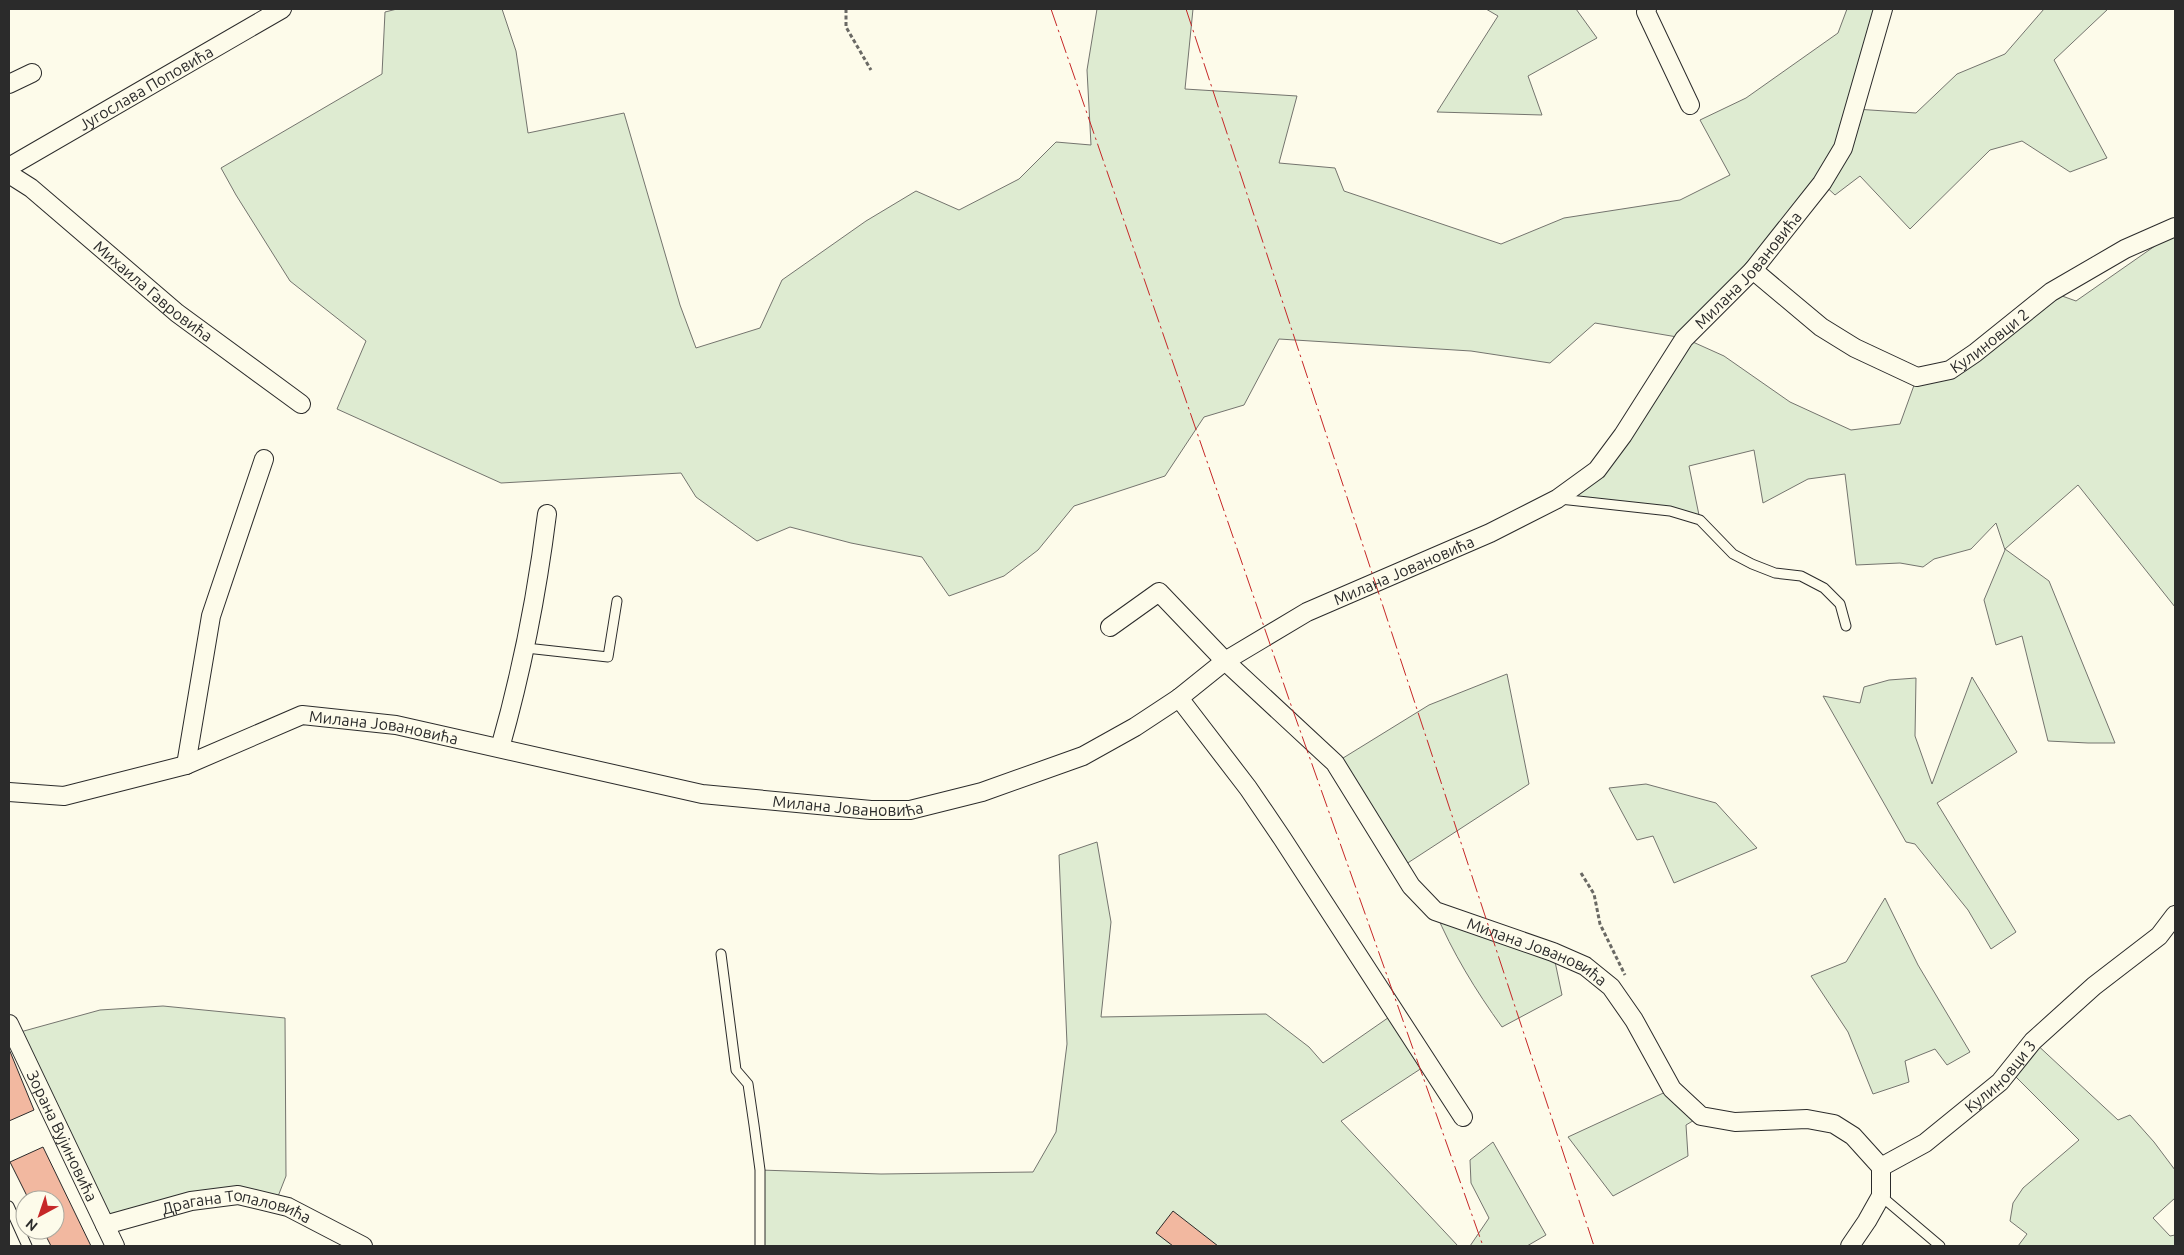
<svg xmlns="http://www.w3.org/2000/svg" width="2184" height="1255" font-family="Ubuntu,sans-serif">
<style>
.green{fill:#deebd1;stroke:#74746e}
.building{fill:#f2b8a0;stroke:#2b2b2b}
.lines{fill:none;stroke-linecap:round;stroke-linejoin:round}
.lane-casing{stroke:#2b2b2b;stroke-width:11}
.street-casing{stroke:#2b2b2b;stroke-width:20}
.path{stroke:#6a6964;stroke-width:3;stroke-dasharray:4 2.5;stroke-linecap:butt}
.lane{stroke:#fdfbea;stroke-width:9}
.street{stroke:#fdfbea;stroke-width:18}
.power{stroke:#c62828;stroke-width:1;stroke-dasharray:18 4 2.5 4;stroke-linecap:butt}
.labels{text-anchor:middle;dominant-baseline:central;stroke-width:4;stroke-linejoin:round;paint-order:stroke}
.street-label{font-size:16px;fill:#2b2b2b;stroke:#fdfbea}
</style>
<rect width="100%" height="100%" fill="#fdfbea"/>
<path class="green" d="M 397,9 L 502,9 L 516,51 L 528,133 L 624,113 L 680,305 L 696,348 L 760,328 L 782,280 L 866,221 L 916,191 L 959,210 L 1019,179 L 1056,142 L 1091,145 L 1087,70 L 1097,9 L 1193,9 L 1185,89 L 1297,96 L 1279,163 L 1335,168 L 1344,191 L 1501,244 L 1564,218 L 1680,200 L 1730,175 L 1700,120 L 1746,98 L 1838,33 L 1847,9 L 1883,9 L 1855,109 L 1916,113 L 1957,74 L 2005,54 L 2044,9 L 2108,9 L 2054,60 L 2107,158 L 2070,172 L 2022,141 L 1990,150 L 1910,229 L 1860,176 L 1835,195 L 1822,183 L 1684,338 L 1724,356 L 1790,402 L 1851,430 L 1900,424 L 1917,377 L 1950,370 L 2051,292 L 2076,301 L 2175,232 L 2175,607 L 2078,485 L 2005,549 L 2049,581 L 2115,743 L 2088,743 L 2048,741 L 2022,636 L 1996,645 L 1984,600 L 2005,550 L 1996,523 L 1971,549 L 1934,559 L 1923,567 L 1900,563 L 1856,565 L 1845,474 L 1808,479 L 1763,503 L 1754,450 L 1689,466 L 1700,520 L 1670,511 L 1570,500 L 1597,470 L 1683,338 L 1595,323 L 1550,363 L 1471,351 L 1279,339 L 1244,405 L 1204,417 L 1165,476 L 1074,506 L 1038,550 L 1004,576 L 949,596 L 922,557 L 851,543 L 790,527 L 757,541 L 696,497 L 681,473 L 501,483 L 337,409 L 366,341 L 290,281 L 236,195 L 221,168 L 382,74 L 385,12 Z
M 1486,9 L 1576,9 L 1597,38 L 1528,76 L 1542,115 L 1437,112 L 1498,16 Z
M 1507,674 L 1529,784 L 1400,868 L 1335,763 L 1429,705 Z
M 1972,677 L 2017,752 L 1937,803 L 2016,932 L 1991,949 L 1968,910 L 1915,844 L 1906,842 L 1823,696 L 1860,703 L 1864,687 L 1889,680 L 1916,678 L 1915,736 L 1932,784 Z
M 1646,784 L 1716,803 L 1757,848 L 1674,883 L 1653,836 L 1637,840 L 1609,788 Z
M 1097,842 L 1111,922 L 1101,1017 L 1266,1014 L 1309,1047 L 1323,1063 L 1395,1013 L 1428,1064 L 1341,1121 L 1458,1246 L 760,1246 L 760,1170 L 881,1174 L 1033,1172 L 1056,1132 L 1067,1044 L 1059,855 Z
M 1885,898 L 1918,965 L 1970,1052 L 1947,1065 L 1935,1049 L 1905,1061 L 1909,1082 L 1873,1094 L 1848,1032 L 1811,976 L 1846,962 Z
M 1435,911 L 1553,952 L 1562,995 L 1502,1027 C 1476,991 1452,952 1435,911 Z
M 163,1006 L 285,1018 L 286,1176 L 275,1204 L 238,1195 L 105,1225 L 13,1034 L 100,1010 Z
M 2033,1041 L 2118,1120 L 2130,1115 L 2154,1142 L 2175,1170 L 2175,1198 L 2153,1218 L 2170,1236 L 2175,1235 L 2175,1246 L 2018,1246 L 2027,1234 L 2010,1221 L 2013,1203 L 2023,1188 L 2079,1140 L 2009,1070 Z
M 1672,1089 L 1701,1116 L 1686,1125 L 1688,1156 L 1613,1196 L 1568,1137 Z
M 1493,1142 L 1546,1235 L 1527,1246 L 1470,1246 L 1489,1218 L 1471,1183 L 1470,1160 Z"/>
<path class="building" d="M 9,1049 L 34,1110 L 9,1121 Z
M 43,1147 L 91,1246 L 51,1246 L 43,1230 L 55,1230 L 55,1200 L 29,1200 L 10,1162 Z
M 1173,1211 L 1218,1246 L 1173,1246 L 1156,1233 Z"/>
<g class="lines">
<g class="lane-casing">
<path id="lane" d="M 1560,499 L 1670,511 L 1700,520 L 1733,554 L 1752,564 L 1775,573 L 1801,576 L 1824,588 L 1840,604 L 1846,626
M 526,648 L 608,657 L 617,601
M 721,954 L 736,1070 L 748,1084 L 754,1125 L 760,1170 L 760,1246
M 1881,1196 L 1940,1246
M 9,1206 L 27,1246"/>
</g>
<g class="street-casing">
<g id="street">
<path d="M 1647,9 L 1646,12 L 1690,105"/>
<path d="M 9,84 L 32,73"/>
<path id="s1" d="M 9,167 L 282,9"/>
<path id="s2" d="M 9,174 L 31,188 L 177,313 L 301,404"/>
<path id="s3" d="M 1753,270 L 1821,327 L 1855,348 L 1917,377 L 1950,370 L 1975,353 L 2051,292 L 2125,249 L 2175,227"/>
<path id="s4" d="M 1110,627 L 1159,592 L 1225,661 L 1335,763 L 1411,886 L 1435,911 L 1553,952 L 1585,966 L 1611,987 L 1634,1020 L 1672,1089 L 1701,1116 L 1735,1122 L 1807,1119 L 1834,1124 L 1853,1136 L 1881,1167"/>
<path d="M 1179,698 L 1248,788 L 1282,838 L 1463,1117"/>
<path d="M 500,748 C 522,671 537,594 547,514"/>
<path d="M 186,765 L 211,616 L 264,459"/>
<path id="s5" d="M 9,792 L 64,796 L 186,765 L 302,715 L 396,725 L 702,794 L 871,810 L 910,810 L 982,792 L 1083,756 L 1135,727 L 1179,698 L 1225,661 L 1307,612 L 1490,533 L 1557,499 L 1597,470 L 1623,435 L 1684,339 L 1753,270 L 1822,183 L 1843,148 L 1883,9"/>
<path id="s6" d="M 9,1024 L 115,1246"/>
<path id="s7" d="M 1881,1167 L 1925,1143 L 2000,1082 L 2033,1041 L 2094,986 L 2159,936 L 2175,915"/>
<path id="s8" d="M 105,1225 L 191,1201 L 238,1195 L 288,1207 L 363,1246"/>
<path d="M 1850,1246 L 1867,1221 L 1881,1196 L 1881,1167"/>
</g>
</g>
<path class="path" d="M 846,9 L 846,27 L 871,70
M 1581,873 L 1594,894 L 1600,924 L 1625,975"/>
<use href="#lane" class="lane"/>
<use href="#street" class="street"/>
<path class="power" d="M 1051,9 L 1291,705 L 1483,1246
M 1186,9 L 1594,1246"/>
</g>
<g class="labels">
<g class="street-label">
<text stroke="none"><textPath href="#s1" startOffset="158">Југослава Поповића</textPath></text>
<text stroke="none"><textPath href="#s5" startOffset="1948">Милана Јовановића</textPath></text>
<text stroke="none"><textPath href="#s2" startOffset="186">Михаила Гавровића</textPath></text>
<text stroke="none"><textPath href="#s3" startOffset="280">Кулиновци 2</textPath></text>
<text stroke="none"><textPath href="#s5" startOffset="1478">Милана Јовановића</textPath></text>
<text stroke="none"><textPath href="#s5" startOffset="390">Милана Јовановића</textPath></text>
<text stroke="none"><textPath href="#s5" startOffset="862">Милана Јовановића</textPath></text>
<text stroke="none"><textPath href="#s4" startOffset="595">Милана Јовановића</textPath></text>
<text stroke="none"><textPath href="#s7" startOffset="151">Кулиновци 3</textPath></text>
<text stroke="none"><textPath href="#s6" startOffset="124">Зорана Вујиновића</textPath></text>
<text stroke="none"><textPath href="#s8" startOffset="136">Драгана Топаловића</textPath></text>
</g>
</g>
<rect width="2184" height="1255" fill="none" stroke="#2b2b2b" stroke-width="20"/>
<g transform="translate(40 1215) rotate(220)"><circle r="24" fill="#fdfbea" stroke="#a9a89e"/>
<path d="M0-4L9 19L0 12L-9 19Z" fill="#c62828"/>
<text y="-8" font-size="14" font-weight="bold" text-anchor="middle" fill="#2b2b2b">N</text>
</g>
</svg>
